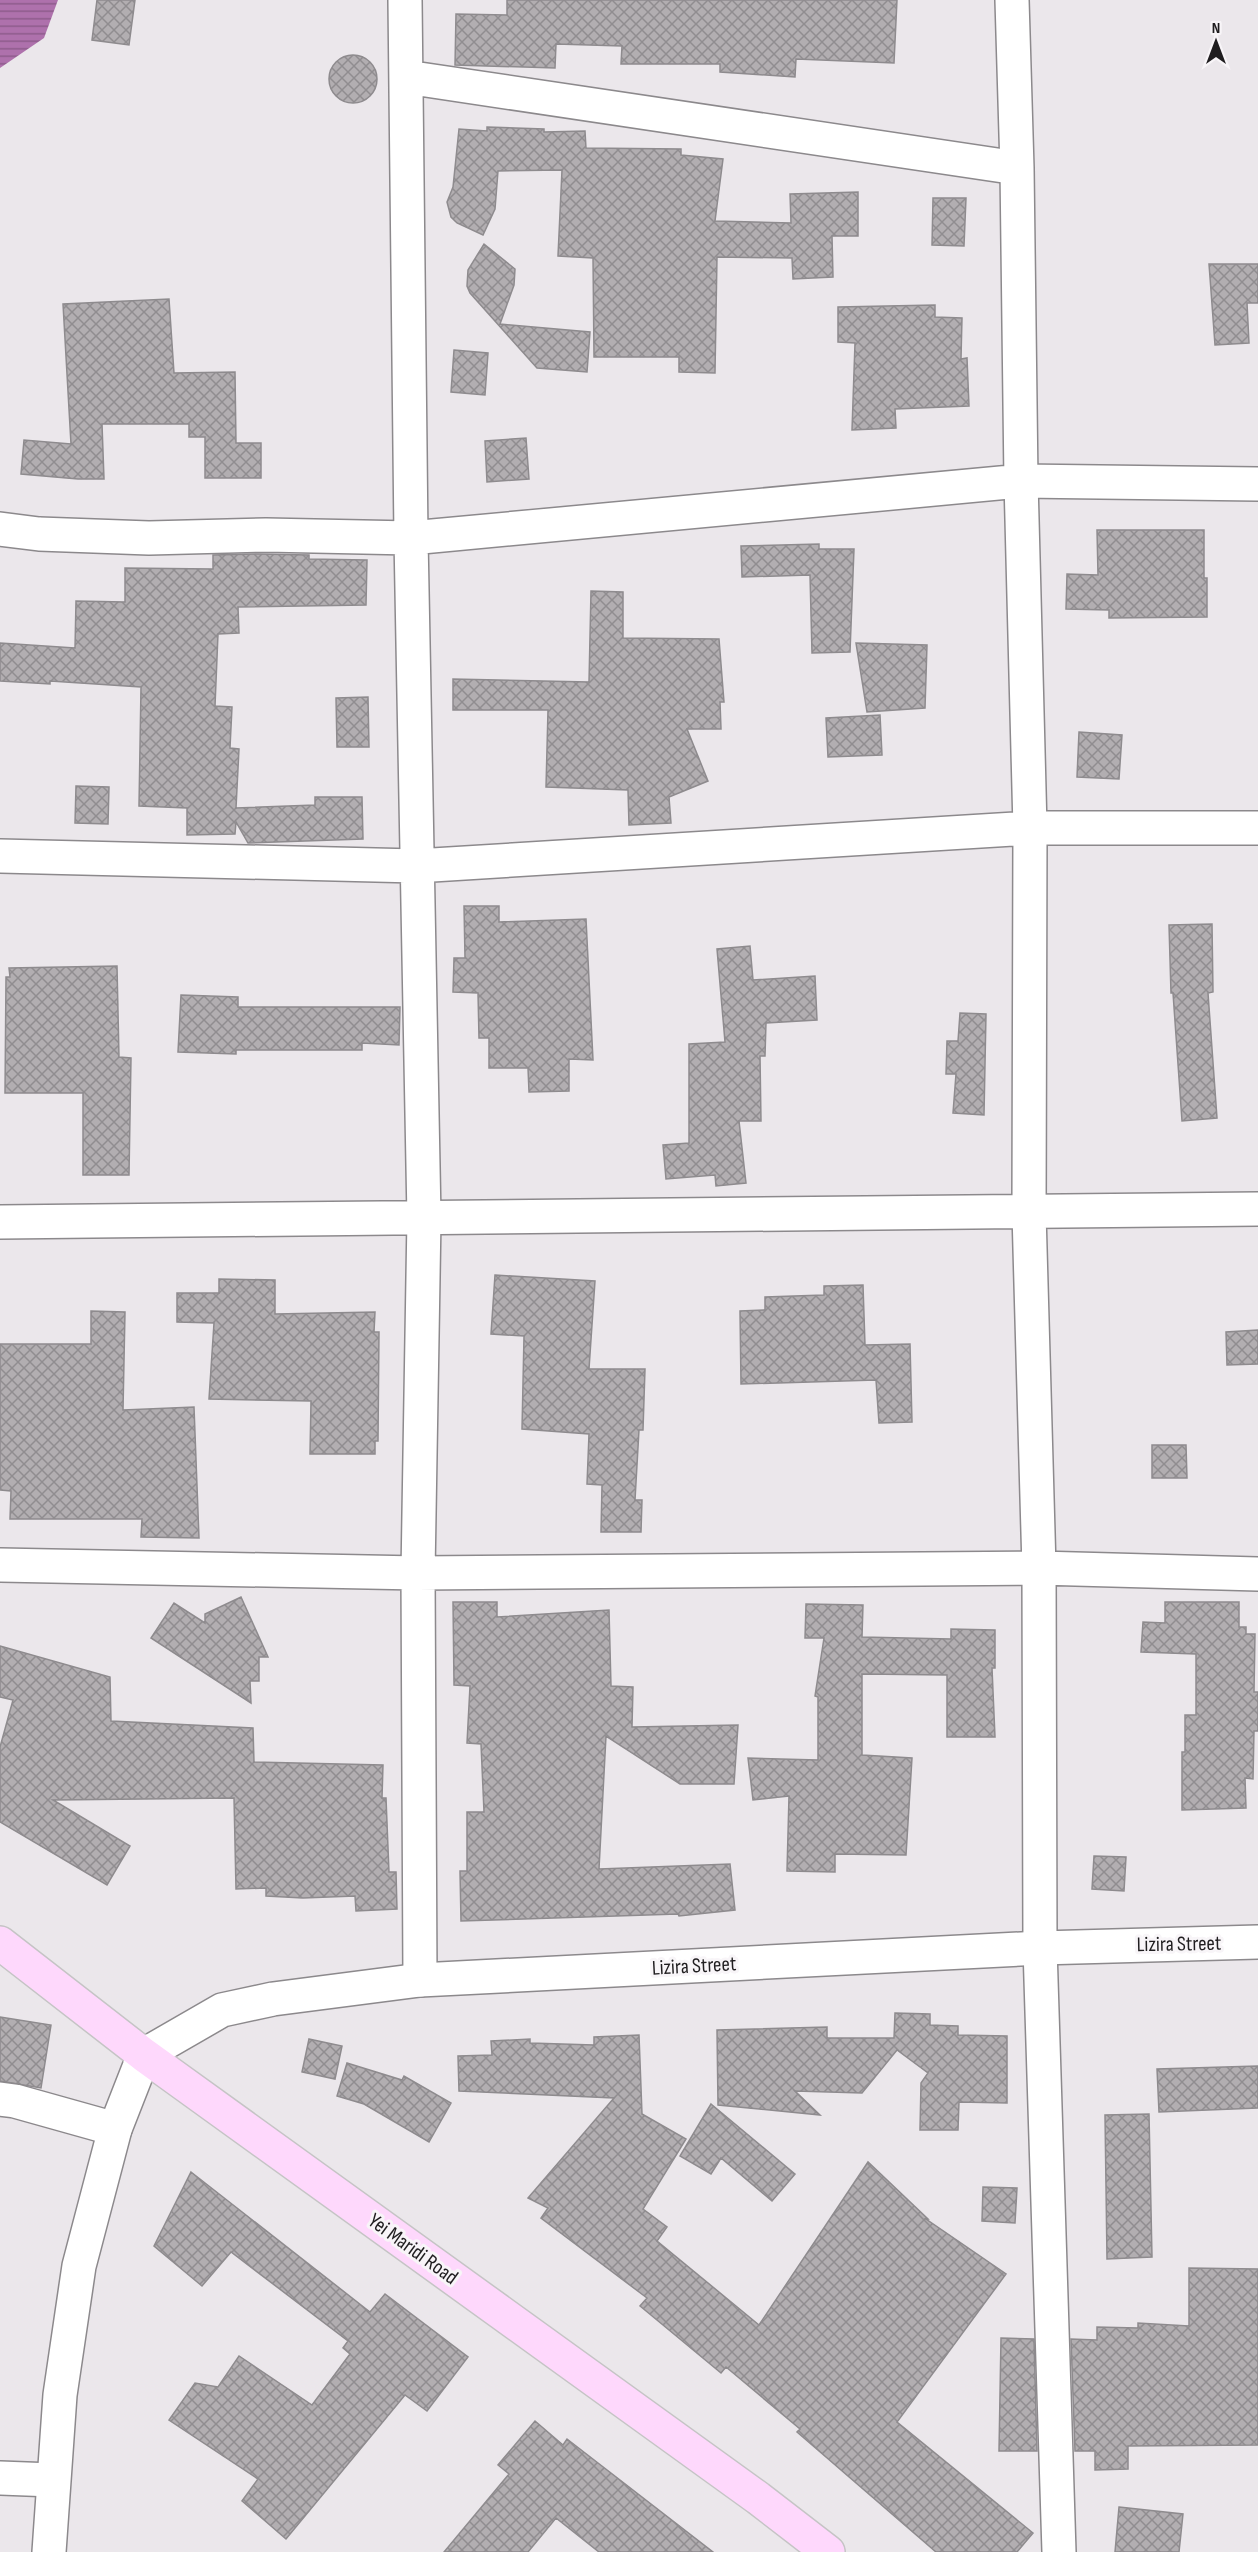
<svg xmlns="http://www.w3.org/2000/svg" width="1258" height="2552" font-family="'Sofia Sans Condensed',sans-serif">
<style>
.water{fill:url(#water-rules)}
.building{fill:url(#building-cross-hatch);stroke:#8e8b8e;stroke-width:1.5}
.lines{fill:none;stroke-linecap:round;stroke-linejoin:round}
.minor-casing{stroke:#8c898c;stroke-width:36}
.tertiary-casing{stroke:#8c898c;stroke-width:36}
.primary-casing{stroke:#c5c4c5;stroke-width:36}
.minor{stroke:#fff;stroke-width:33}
.tertiary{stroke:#fff;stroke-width:33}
.primary{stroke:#fed8fc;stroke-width:33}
.labels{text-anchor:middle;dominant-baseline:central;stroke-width:6;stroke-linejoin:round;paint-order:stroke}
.street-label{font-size:21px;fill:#201e20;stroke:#f8f5f8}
</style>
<defs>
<pattern id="water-rules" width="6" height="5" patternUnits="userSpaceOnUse" patternTransform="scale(1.5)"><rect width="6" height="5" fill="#ae71ac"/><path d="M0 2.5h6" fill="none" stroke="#8d5c8c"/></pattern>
<pattern id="building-cross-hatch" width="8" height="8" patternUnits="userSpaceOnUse" patternTransform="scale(1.5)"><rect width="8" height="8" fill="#b2aeb1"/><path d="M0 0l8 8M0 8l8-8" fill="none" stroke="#908d90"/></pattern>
</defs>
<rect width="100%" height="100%" fill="#ebe7eb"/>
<path class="water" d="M 0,0 L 58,0 L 44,38 L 0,68 Z"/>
<path class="building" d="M 97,0 L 135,0 L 129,45 L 92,40 Z
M 507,0 L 897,0 L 894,63 L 796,59 L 795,77 L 720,72 L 720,64 L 621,64 L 622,46 L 556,44 L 555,68 L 455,65 L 456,14 L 507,15 Z
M329 79a24 24 0 1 1 48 0a24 24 0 1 1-48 0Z
M 487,127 L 544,129 L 544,132 L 585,131 L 586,148 L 681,149 L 681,155 L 723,159 L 715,221 L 791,223 L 790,194 L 858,192 L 858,236 L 832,236 L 833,277 L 793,279 L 792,258 L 717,257 L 715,373 L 679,372 L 679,357 L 594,357 L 593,258 L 558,256 L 562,170 L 498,171 L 495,209 L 483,235 L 457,223 L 451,217 L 447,202 L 453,187 L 459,129 L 487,131 Z
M 933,198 L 966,198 L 964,246 L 932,245 Z
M 484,244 L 515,269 L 514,285 L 500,324 L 590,332 L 587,372 L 537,368 L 470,293 L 467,286 L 468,270 Z
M 1209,264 L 1258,264 L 1258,303 L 1247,303 L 1249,343 L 1215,345 Z
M 169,299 L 174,373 L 235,372 L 236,443 L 261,443 L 261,478 L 205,478 L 205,437 L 189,437 L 189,424 L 102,424 L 104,479 L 78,479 L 21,474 L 24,440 L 71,444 L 63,304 Z
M 935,305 L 935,317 L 962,318 L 961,359 L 967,358 L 969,406 L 895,409 L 896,428 L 852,430 L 855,343 L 838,342 L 838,307 Z
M 454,350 L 488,353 L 485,395 L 451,392 Z
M 526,438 L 529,479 L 487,482 L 485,441 Z
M 1097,530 L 1204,530 L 1204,578 L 1207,578 L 1207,617 L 1109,618 L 1109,610 L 1066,609 L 1067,574 L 1098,575 Z
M 819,544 L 819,549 L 854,549 L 850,652 L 812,653 L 810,575 L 742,577 L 741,546 Z
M 258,554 L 309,555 L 309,559 L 367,560 L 366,605 L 238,607 L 239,633 L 218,634 L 215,706 L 232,707 L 230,748 L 239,749 L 236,808 L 315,805 L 315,797 L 362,797 L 363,839 L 248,843 L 236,822 L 235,834 L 187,835 L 187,808 L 139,806 L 141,687 L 50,681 L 50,684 L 0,681 L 0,643 L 75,648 L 76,601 L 125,602 L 125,568 L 213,569 L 213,555 Z
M 591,591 L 623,592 L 623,638 L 719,639 L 724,702 L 720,702 L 721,729 L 687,729 L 708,781 L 669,797 L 671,823 L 629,825 L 628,790 L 546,787 L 548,710 L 453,710 L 453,679 L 589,682 Z
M 856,643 L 927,645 L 925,708 L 867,712 Z
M 368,697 L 369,747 L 337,747 L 336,698 Z
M 880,715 L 882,755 L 828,757 L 826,718 Z
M 1079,732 L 1122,735 L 1119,779 L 1077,777 Z
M 76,786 L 109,787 L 108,824 L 75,823 Z
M 464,906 L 499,906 L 499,922 L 586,919 L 593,1060 L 569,1059 L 569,1091 L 529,1092 L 528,1068 L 489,1068 L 489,1038 L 479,1038 L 478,993 L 453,992 L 454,958 L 465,958 Z
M 1212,924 L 1213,992 L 1208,993 L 1217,1118 L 1182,1121 L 1173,993 L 1171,993 L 1169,925 Z
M 750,946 L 753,980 L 815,976 L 817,1020 L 766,1023 L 765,1056 L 760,1056 L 761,1121 L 739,1121 L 746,1183 L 716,1186 L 715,1175 L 666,1179 L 663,1145 L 689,1143 L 689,1044 L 725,1042 L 717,949 Z
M 117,966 L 119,1057 L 131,1058 L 129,1175 L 83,1175 L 83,1093 L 5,1093 L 6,977 L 10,977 L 9,968 Z
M 181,995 L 238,997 L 238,1007 L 400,1007 L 399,1045 L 362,1043 L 362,1050 L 236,1050 L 236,1054 L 178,1052 Z
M 960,1013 L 986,1014 L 984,1115 L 953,1113 L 956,1074 L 946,1074 L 947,1041 L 958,1041 Z
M 495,1275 L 595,1281 L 589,1369 L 645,1369 L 643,1430 L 639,1430 L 635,1500 L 642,1500 L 641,1532 L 601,1532 L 602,1485 L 587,1484 L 589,1434 L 522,1429 L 524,1336 L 491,1334 Z
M 219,1279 L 275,1280 L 275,1314 L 375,1312 L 374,1332 L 379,1332 L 378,1441 L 375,1441 L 375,1454 L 310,1454 L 311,1401 L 209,1399 L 214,1323 L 177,1322 L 177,1293 L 219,1293 Z
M 863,1285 L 865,1345 L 910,1344 L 912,1422 L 879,1423 L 876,1380 L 741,1384 L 740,1311 L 765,1310 L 765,1297 L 824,1295 L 824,1286 Z
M 91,1311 L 125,1312 L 123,1410 L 194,1407 L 199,1538 L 141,1537 L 142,1519 L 10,1519 L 11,1491 L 0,1490 L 0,1344 L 91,1344 Z
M 1258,1330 L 1258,1364 L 1227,1365 L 1226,1332 Z
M 1152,1445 L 1186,1445 L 1187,1478 L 1152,1478 Z
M 241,1597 L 268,1657 L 259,1657 L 259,1681 L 250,1681 L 251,1703 L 151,1638 L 174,1603 L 205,1623 L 205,1614 Z
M 453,1602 L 497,1602 L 497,1617 L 609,1610 L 611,1686 L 633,1687 L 632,1727 L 738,1725 L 734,1784 L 680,1784 L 606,1736 L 599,1869 L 730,1864 L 735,1910 L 679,1916 L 678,1914 L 461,1921 L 460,1871 L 467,1871 L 467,1812 L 484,1812 L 481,1744 L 467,1743 L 470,1686 L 454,1685 Z
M 1165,1602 L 1239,1602 L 1239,1627 L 1246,1627 L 1246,1634 L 1255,1634 L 1254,1692 L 1258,1692 L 1258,1731 L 1254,1731 L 1253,1779 L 1245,1778 L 1246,1808 L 1182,1810 L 1182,1752 L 1185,1752 L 1185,1715 L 1196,1715 L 1196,1654 L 1141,1652 L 1143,1622 L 1165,1623 Z
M 806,1604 L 863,1605 L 862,1637 L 951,1639 L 951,1629 L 995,1630 L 995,1668 L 992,1668 L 995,1737 L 947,1737 L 947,1675 L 862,1674 L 862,1755 L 912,1758 L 906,1855 L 835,1854 L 835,1872 L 787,1871 L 789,1796 L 753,1800 L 748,1758 L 818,1760 L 818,1697 L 815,1696 L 824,1638 L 805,1638 Z
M 0,1646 L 110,1677 L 111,1721 L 253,1728 L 254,1762 L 383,1765 L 382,1798 L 386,1798 L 389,1872 L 396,1872 L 397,1909 L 356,1911 L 355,1896 L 303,1898 L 266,1896 L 266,1888 L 236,1889 L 234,1798 L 53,1800 L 130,1846 L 107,1885 L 0,1822 L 0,1747 L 13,1700 L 0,1697 Z
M 1094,1856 L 1126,1857 L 1124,1891 L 1092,1889 Z
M 895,2013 L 930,2014 L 930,2025 L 958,2026 L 958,2035 L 1007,2036 L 1007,2103 L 959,2102 L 958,2130 L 920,2130 L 921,2083 L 928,2073 L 897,2050 L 862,2093 L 795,2091 L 820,2115 L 718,2105 L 717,2030 L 827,2027 L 827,2038 L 894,2038 Z
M 0,2017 L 51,2025 L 41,2088 L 0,2081 Z
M 639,2035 L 642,2114 L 686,2139 L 643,2209 L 667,2227 L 657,2241 L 759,2325 L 868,2162 L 928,2219 L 926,2219 L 1006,2274 L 897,2422 L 1033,2533 L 1017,2552 L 936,2552 L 797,2432 L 800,2429 L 726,2367 L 721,2373 L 640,2306 L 647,2298 L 541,2218 L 548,2208 L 528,2198 L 614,2098 L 459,2091 L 458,2056 L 492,2055 L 491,2041 L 530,2039 L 530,2043 L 594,2045 L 594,2037 Z
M 309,2039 L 342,2046 L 335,2079 L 302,2072 Z
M 347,2063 L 402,2080 L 404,2076 L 451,2103 L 429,2142 L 364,2104 L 337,2096 Z
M 1258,2066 L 1258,2108 L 1159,2112 L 1157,2069 Z
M 711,2104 L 795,2174 L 772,2201 L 721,2158 L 711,2174 L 680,2156 Z
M 1149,2114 L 1152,2257 L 1107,2259 L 1105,2115 Z
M 191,2172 L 370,2312 L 385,2294 L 468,2357 L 427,2411 L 405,2395 L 286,2539 L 242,2501 L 258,2479 L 169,2420 L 195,2383 L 218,2387 L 239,2356 L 312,2405 L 350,2354 L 343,2348 L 348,2341 L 231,2252 L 202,2286 L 154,2246 Z
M 983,2187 L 1017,2188 L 1015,2223 L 982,2221 Z
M 1189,2268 L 1258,2269 L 1258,2445 L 1128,2446 L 1128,2469 L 1095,2470 L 1095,2451 L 1075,2451 L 1071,2339 L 1097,2340 L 1097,2327 L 1138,2328 L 1138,2323 L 1189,2326 Z
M 1001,2338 L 1034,2339 L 1037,2451 L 999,2451 Z
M 535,2421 L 563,2445 L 567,2439 L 713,2552 L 599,2552 L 556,2518 L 528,2552 L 444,2552 L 509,2474 L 498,2465 Z
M 1119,2507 L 1183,2514 L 1179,2552 L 1115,2552 Z"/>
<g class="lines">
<g class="minor-casing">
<path id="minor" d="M 405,0 L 411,538 L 424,1218 L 418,1573 L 420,1980
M 1012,0 L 1017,168 L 1021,481 L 1030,828 L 1029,1213 L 1039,1568 L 1040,1948 L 1059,2552
M 406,77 L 1017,168
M 0,529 L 39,534 L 149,538 L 266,535 L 411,538 L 1021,481 L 1258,484
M 0,856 L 416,866 L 1030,828 L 1258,828
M 0,1222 L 1258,1209
M 0,1565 L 418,1573 L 1039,1568 L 1258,1574
M 0,2099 L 15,2101 L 115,2129
M 0,2478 L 53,2480"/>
</g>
<g class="tertiary-casing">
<path id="tertiary" d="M 49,2552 L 60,2395 L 79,2266 L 115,2129 L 144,2055 L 222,2010 L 273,1999 L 420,1980 L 1040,1948 L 1258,1942"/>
</g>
<g class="primary-casing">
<path id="primary" d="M 0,1943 L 144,2055 L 758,2498 L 828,2552"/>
</g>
<use href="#minor" class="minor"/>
<use href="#tertiary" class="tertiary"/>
<use href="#primary" class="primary"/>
</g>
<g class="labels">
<g class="street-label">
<text transform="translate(1179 1944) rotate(-1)">Lizira Street</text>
<text transform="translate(694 1966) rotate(-3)">Lizira Street</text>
<text transform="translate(413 2249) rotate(36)">Yei Maridi Road</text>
</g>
</g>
<g transform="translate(1216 42)" stroke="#f8f5f8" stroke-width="4.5" paint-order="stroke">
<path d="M0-4.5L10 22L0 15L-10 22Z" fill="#201e20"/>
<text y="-9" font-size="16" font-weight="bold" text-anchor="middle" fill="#201e20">N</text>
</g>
</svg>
